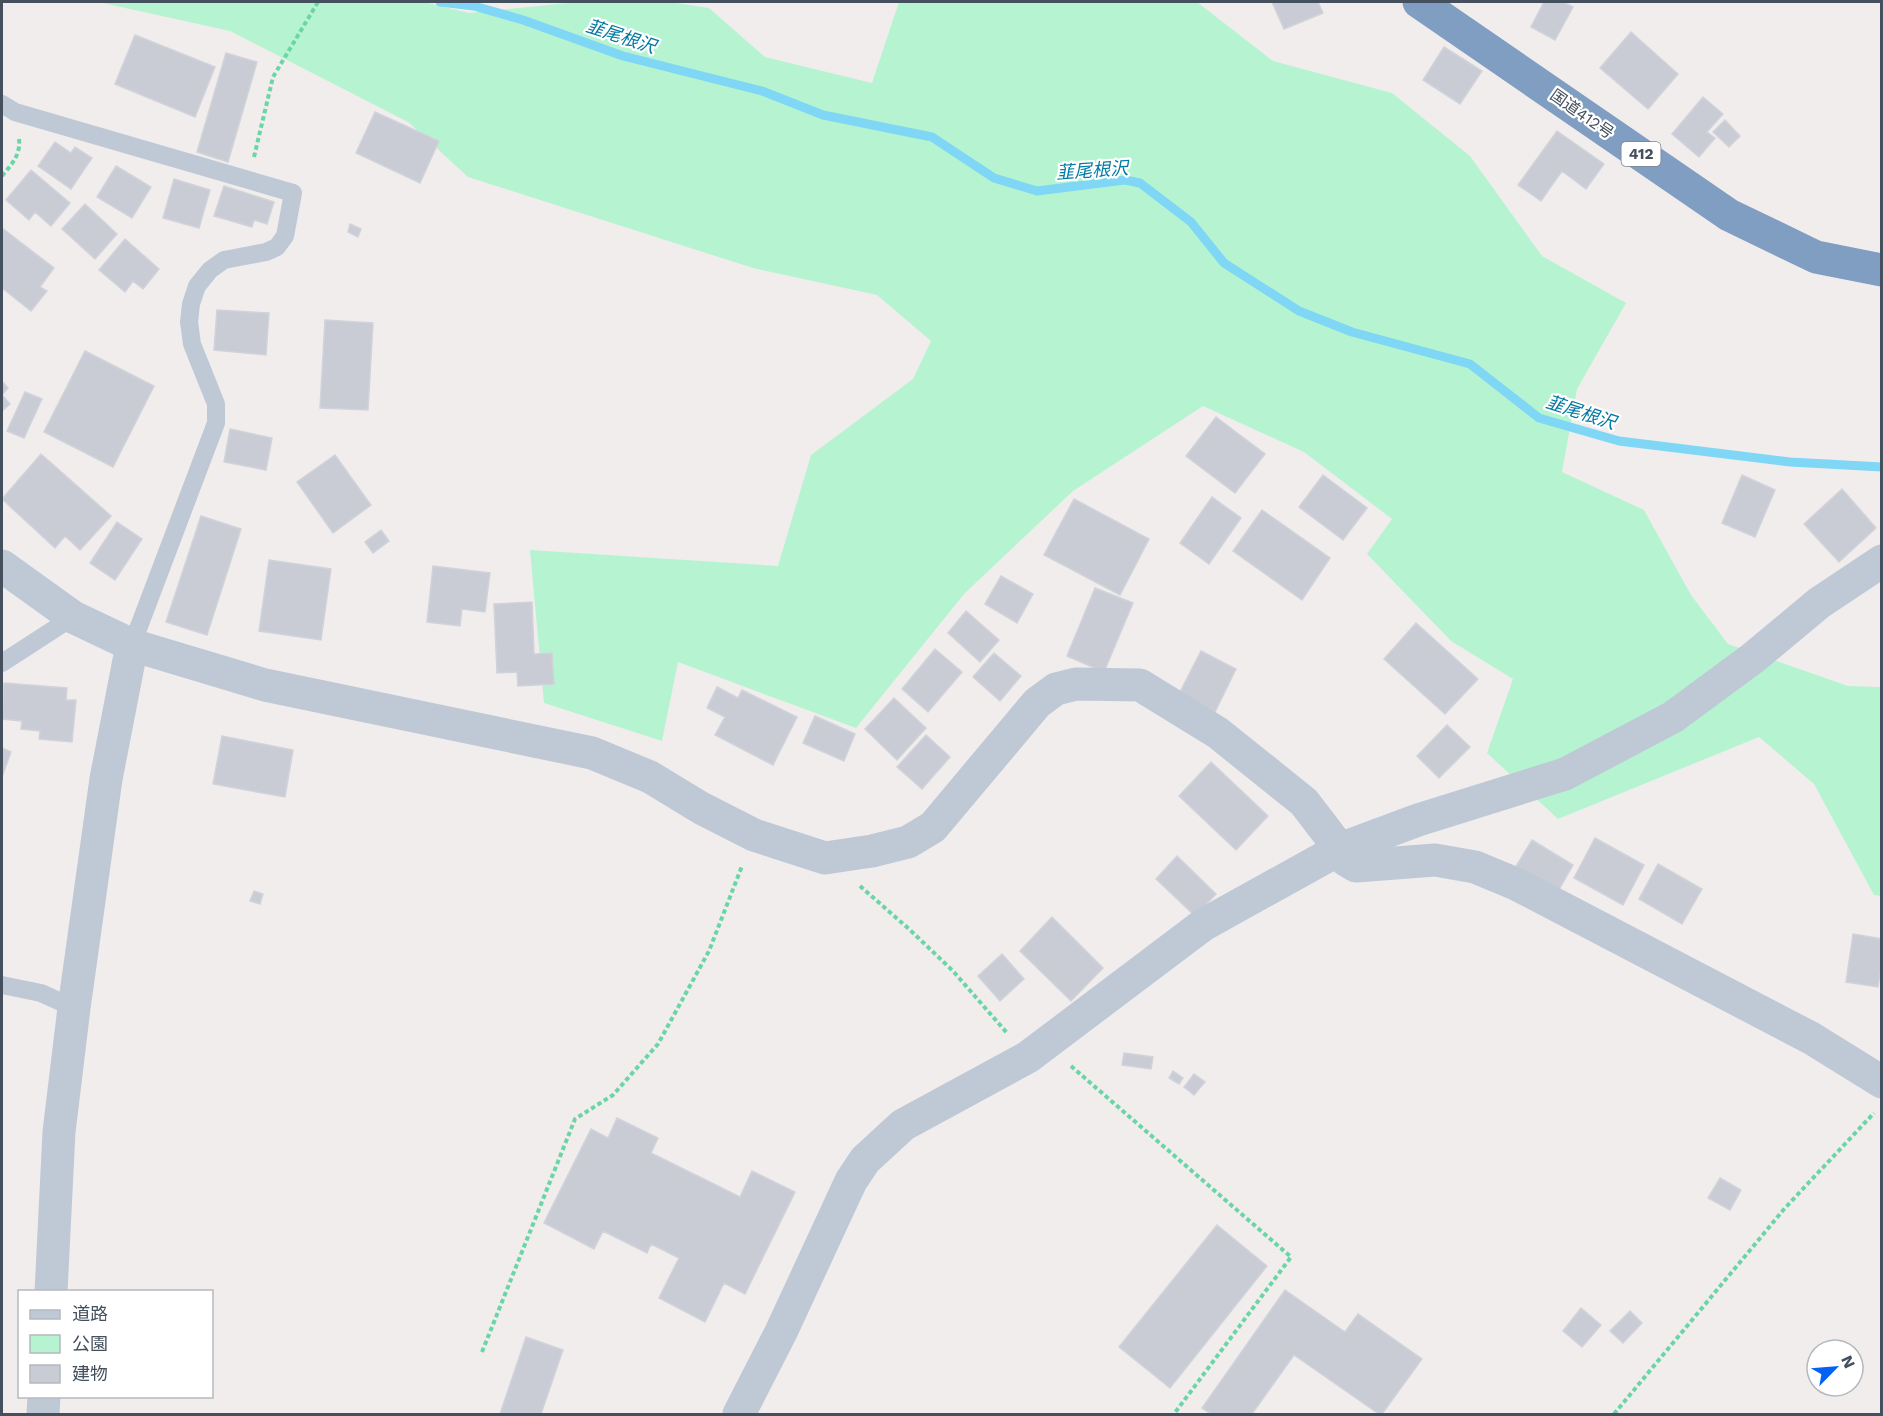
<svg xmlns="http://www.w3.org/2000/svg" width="1883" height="1416" font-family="'Work Sans','Noto Sans JP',sans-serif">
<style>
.green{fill:#b6f4d1}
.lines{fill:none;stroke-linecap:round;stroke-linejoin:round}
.stream{stroke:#7fd7f5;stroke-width:9}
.building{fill:#c9ccd4;stroke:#d1d3da;stroke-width:1.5}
.path{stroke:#6bd5a6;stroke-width:4;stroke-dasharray:4.5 3;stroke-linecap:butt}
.lane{stroke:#bfc9d5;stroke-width:18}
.street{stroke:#bfc9d5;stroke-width:33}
.highway{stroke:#809dc2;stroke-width:33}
.labels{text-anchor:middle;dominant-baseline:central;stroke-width:4.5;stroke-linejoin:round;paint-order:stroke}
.shield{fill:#fff;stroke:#7c848e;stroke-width:1.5}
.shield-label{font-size:15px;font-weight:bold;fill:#44505d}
.street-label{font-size:16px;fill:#44505d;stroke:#fff}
.water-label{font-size:18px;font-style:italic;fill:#027aa4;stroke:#fff}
</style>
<rect width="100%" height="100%" fill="#f1eded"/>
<path class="green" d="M 98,2 L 424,2 L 469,13 L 578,2 L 669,2 L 709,8 L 765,57 L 872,83 L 899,2 L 1197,2 L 1273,61 L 1392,93 L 1470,156 L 1542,256 L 1626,303 L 1577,389 L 1562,472 L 1644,510 L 1691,595 L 1728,644 L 1848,686 L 1881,687 L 1881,896 L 1874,895 L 1814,784 L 1759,737 L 1558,819 L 1487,753 L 1513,679 L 1451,641 L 1367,554 L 1392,519 L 1304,452 L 1203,406 L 1073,491 L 964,594 L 856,728 L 678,662 L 662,741 L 544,703 L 530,550 L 778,566 L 811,455 L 913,379 L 931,341 L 877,295 L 753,268 L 468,177 L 408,122 L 230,31 Z"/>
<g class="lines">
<path class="stream" d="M 440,2 L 474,6 L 523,20 L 623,56 L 762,91 L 823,115 L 932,137 L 994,178 L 1037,191 L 1125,180 L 1140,183 L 1191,222 L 1224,263 L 1299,311 L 1352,332 L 1470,364 L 1539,418 L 1619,441 L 1790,462 L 1882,467"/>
</g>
<path class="building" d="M 1272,2 L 1318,2 L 1323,13 L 1284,29 Z
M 1544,2 L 1563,2 L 1573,7 L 1555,40 L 1531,27 Z
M 1631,32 L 1678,74 L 1648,109 L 1600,68 Z
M 135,35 L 215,67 L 195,117 L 115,84 Z
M 1444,47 L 1482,71 L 1460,104 L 1423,80 Z
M 226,53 L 257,62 L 228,162 L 197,152 Z
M 1703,97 L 1723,114 L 1707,132 L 1715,138 L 1699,157 L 1672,134 Z
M 375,112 L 439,141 L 420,183 L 356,153 Z
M 1725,120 L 1740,136 L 1729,147 L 1713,132 Z
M 1557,131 L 1604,164 L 1586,189 L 1562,171 L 1541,201 L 1518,185 Z
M 55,142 L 71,153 L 75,147 L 92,158 L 71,189 L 38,166 Z
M 116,166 L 151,187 L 132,218 L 97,197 Z
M 31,170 L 70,203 L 51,226 L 35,212 L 29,220 L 6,200 Z
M 174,179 L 210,190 L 199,228 L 163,218 Z
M 224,186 L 274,202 L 267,224 L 254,220 L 252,227 L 214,216 Z
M 85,204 L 117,234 L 95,259 L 62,229 Z
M 350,224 L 361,229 L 358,237 L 348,232 Z
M 2,228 L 54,268 L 40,287 L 47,291 L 31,311 L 2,288 Z
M 125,239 L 159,269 L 143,289 L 133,281 L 125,292 L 99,270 Z
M 217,310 L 269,313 L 266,355 L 214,350 Z
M 325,320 L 373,323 L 368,410 L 320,408 Z
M 85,351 L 154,386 L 113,467 L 44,432 Z
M 2,381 L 8,388 L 2,395 Z
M 25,392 L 42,399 L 24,438 L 7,431 Z
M 2,395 L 10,404 L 2,411 Z
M 1216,417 L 1265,454 L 1235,493 L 1186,456 Z
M 230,429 L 272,438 L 266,470 L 224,462 Z
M 41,454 L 111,516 L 80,550 L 65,536 L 55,548 L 2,499 Z
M 335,455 L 371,505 L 333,533 L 297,482 Z
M 1323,475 L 1367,508 L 1343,540 L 1299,507 Z
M 1742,475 L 1775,490 L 1755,537 L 1722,523 Z
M 1842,489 L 1876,528 L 1839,562 L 1804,524 Z
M 1212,497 L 1241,518 L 1209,564 L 1180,543 Z
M 1074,499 L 1149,539 L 1120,595 L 1044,555 Z
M 1262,510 L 1330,558 L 1302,600 L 1233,551 Z
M 201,516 L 241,529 L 207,635 L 166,622 Z
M 117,522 L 142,539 L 115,580 L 90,563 Z
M 381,530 L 389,541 L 373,553 L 365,542 Z
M 269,560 L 331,569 L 321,640 L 259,631 Z
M 433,566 L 490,573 L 485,612 L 462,609 L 460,626 L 427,622 Z
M 1001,576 L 1033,594 L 1017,623 L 985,604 Z
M 1095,588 L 1133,603 L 1104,672 L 1067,656 Z
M 532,602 L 534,654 L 552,653 L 554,684 L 518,686 L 517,672 L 497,673 L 494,604 Z
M 966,611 L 999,640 L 980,662 L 948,633 Z
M 1416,623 L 1478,679 L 1445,714 L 1384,659 Z
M 935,649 L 962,672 L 928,712 L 902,689 Z
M 1201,651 L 1236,669 L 1215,712 L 1179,694 Z
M 994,653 L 1021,676 L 1000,701 L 973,677 Z
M 4,683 L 67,688 L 66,700 L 76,700 L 72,742 L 39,739 L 40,731 L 21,729 L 22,721 L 2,719 Z
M 717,687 L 738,698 L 742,690 L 797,717 L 773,765 L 715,735 L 725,717 L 707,708 Z
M 894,698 L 926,728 L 897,760 L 865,729 Z
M 815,716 L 855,734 L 844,761 L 803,743 Z
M 1447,725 L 1470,747 L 1439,778 L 1417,756 Z
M 926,735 L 950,757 L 922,789 L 897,767 Z
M 222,736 L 293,750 L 285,797 L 213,784 Z
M 2,748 L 11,752 L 2,777 Z
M 1211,762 L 1268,816 L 1236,850 L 1179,796 Z
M 1595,838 L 1644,865 L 1623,905 L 1574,878 Z
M 1532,840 L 1573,865 L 1557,893 L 1515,868 Z
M 1177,856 L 1216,894 L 1195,916 L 1156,879 Z
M 1658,864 L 1702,889 L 1682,924 L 1639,899 Z
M 254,891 L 263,894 L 260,904 L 250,901 Z
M 1052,917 L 1103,968 L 1071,1001 L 1020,951 Z
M 1853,934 L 1882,939 L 1882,962 L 1878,987 L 1846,982 Z
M 1002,954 L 1024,979 L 1000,1001 L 978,976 Z
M 1124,1053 L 1153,1057 L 1151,1069 L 1122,1065 Z
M 1173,1071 L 1183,1078 L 1179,1084 L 1169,1078 Z
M 1194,1074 L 1205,1082 L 1194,1095 L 1184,1087 Z
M 617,1118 L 658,1138 L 651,1153 L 740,1197 L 752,1171 L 795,1192 L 745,1294 L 724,1283 L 705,1322 L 659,1298 L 679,1258 L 651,1244 L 647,1253 L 603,1231 L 594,1249 L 544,1223 L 591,1129 L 608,1138 Z
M 1720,1178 L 1741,1190 L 1730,1210 L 1708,1198 Z
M 1217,1225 L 1267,1266 L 1170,1388 L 1119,1347 Z
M 1285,1290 L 1345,1332 L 1358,1314 L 1422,1359 L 1382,1414 L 1379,1414 L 1294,1355 L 1252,1414 L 1211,1414 L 1202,1408 Z
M 1581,1308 L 1601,1325 L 1582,1347 L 1563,1331 Z
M 1630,1311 L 1642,1323 L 1623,1343 L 1610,1331 Z
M 526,1337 L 563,1350 L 541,1414 L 500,1414 Z"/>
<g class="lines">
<path class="path" d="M 254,157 L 273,77 L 318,2
M 2,176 C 11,165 21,155 19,139
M 860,886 L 909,929 L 953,971 L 1007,1033
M 1071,1066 L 1291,1257 L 1174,1414
M 482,1352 L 575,1119 L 613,1095 L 658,1044 L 709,951 L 742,866
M 1614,1414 L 1785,1208 L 1874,1113"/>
<path class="lane" d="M 2,104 L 15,112 L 293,193 L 285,236 L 277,247 L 266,252 L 224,260 L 210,270 L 197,286 L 191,304 L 189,322 L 192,344 L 216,404 L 216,423 L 132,645
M 2,663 L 73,617
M 2,985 L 41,993 L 74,1008"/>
<path class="street" d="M 2,566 L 73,617 L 132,645 L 265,685 L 592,753 L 650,777 L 701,808 L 754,835 L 825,858 L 872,851 L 908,842 L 933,827 L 1037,703 L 1056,689 L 1076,684 L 1140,685 L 1218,733 L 1304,802 L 1340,849 L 1346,860 L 1356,866 L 1435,860 L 1475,867 L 1516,884 L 1811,1038 L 1882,1082
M 51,1292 L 59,1132 L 74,1008 L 106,779 L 132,645
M 43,1414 L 44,1396
M 739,1414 L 781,1332 L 851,1181 L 865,1160 L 903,1125 L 1028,1057 L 1203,925 L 1340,849 L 1418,820 L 1565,774 L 1673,717 L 1753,658 L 1819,603 L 1882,561"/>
<path class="highway" d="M 1419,2 L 1729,215 L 1816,257 L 1882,270"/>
</g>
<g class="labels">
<rect class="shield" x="1621.5" y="142" width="39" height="24" rx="4.5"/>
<g class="shield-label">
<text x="1641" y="154">412</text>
</g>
<g class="street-label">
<text transform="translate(1582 114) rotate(35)">国道412号</text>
</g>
<g class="water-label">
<text transform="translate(621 36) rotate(18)">韮尾根沢</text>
<text transform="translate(1092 170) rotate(-4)">韮尾根沢</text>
<text transform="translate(1581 412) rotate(18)">韮尾根沢</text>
</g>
</g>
<rect width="1883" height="1416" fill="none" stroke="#44505d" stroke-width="6"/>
<rect x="18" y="1290" width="195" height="108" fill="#ffffff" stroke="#b4b9be" stroke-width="1.5"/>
<rect x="30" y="1310" width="30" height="9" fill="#bfc9d5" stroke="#b4b9be" stroke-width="1.5"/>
<text x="72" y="1320" font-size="18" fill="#44505d">道路</text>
<rect x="30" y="1335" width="30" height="18" fill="#b6f4d1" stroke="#b4b9be" stroke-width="1.5"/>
<text x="72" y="1350" font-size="18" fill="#44505d">公園</text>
<rect x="30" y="1365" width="30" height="18" fill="#c9ccd4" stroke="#b4b9be" stroke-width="1.5"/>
<text x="72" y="1380" font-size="18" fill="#44505d">建物</text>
<g transform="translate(1835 1368) rotate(65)"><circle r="28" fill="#ffffff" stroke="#b4b9be" stroke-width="1.5"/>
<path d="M0-4.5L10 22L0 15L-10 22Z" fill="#0561f3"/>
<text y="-9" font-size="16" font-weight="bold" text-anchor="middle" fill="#44505d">N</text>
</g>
</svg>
